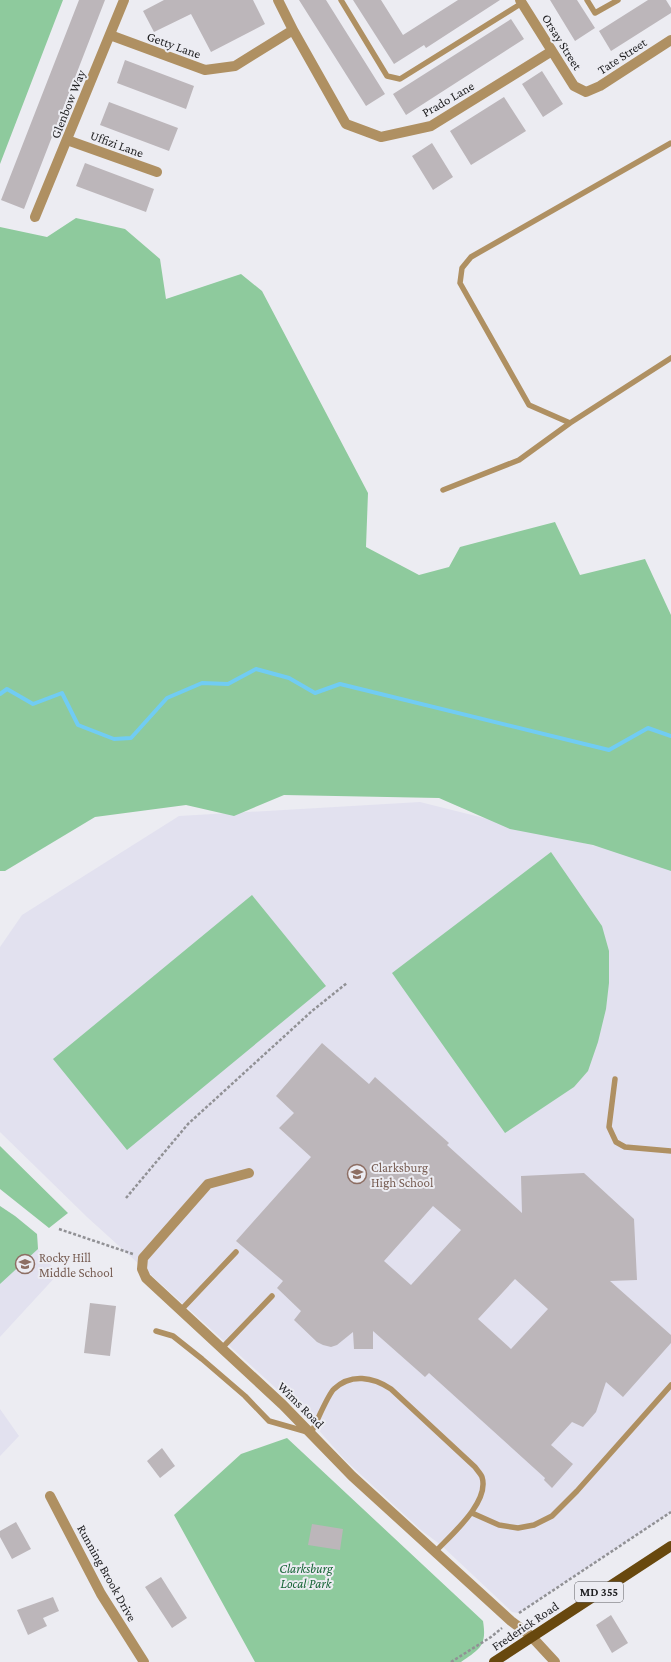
<svg xmlns="http://www.w3.org/2000/svg" width="671" height="1662" font-family="'Crimson Pro',serif">
<style>
.built{fill:#e2e1ef}
.green{fill:#8eca9d}
.lines{fill:none;stroke-linecap:round;stroke-linejoin:round}
.stream{stroke:#71ccf3;stroke-width:4}
.building{fill:#bcb6ba;fill-rule:evenodd}
.path{stroke:#919195;stroke-width:2.5;stroke-dasharray:3 2;stroke-linecap:butt}
.lane{stroke:#af9062;stroke-width:5.5}
.street{stroke:#af9062;stroke-width:10}
.primary{stroke:#68480e;stroke-width:10}
.labels{text-anchor:middle;dominant-baseline:central;stroke-width:4;stroke-linejoin:round;paint-order:stroke}
.shield{fill:#ececf2;stroke:#5c5c60;stroke-width:1}
.shield-label{font-size:12px;font-weight:bold;fill:#1f1f21}
.street-label{font-size:13px;fill:#1f1f21;stroke:#ececf2}
.education-label{font-size:13px;fill:#785e54;stroke:#ececf2;text-anchor:start}
.park-label{font-size:13px;font-style:italic;fill:#176536;stroke:#ececf2}
</style>
<rect width="100%" height="100%" fill="#ececf2"/>
<path class="built" d="M 420,802 L 671,865 L 671,1512 L 518,1613 L 512,1612 L 441,1545 L 422,1531 L 345,1460 L 315,1426 L 289,1400 L 87,1217 L 0,1132 L 0,947 L 22,915 L 179,816 Z
M 0,1206 L 15,1216 L 37,1234 L 38,1249 L 58,1274 L 0,1337 Z
M 0,1409 L 19,1436 L 0,1456 Z"/>
<path class="green" d="M 0,0 L 63,0 L 0,164 Z
M 76,218 L 125,229 L 160,259 L 166,299 L 241,274 L 262,291 L 368,493 L 366,547 L 419,575 L 449,567 L 460,547 L 555,522 L 580,575 L 645,559 L 671,615 L 671,871 L 593,845 L 510,829 L 439,798 L 284,795 L 234,816 L 186,805 L 95,817 L 5,871 L 0,871 L 0,227 L 47,237 Z
M 551,852 L 602,926 L 609,951 L 609,983 L 606,1009 L 598,1042 L 588,1071 L 574,1087 L 505,1133 L 392,973 Z
M 252,895 L 326,986 L 127,1150 L 53,1059 Z
M 0,1146 L 68,1213 L 49,1228 L 0,1189 Z
M 0,1206 L 15,1216 L 37,1234 L 38,1249 L 0,1284 Z
M 287,1438 L 483,1621 C 487,1646 480,1649 461,1662 L 255,1662 L 174,1515 L 241,1454 Z"/>
<g class="lines">
<path class="stream" d="M 0,694 L 7,689 L 33,704 L 62,693 L 78,725 L 114,739 L 131,738 L 167,698 L 202,683 L 228,684 L 256,669 L 289,678 L 315,693 L 340,684 L 609,750 L 648,728 L 671,736"/>
</g>
<path class="building" d="M 79,0 L 105,0 L 24,209 L 1,200 Z
M 164,0 L 253,0 L 265,24 L 211,52 L 191,14 L 154,32 L 143,11 Z
M 299,0 L 326,0 L 385,94 L 366,106 Z
M 353,0 L 381,0 L 403,35 L 458,0 L 500,0 L 426,48 L 424,45 L 394,64 Z
M 550,0 L 577,0 L 595,28 L 575,41 Z
M 648,0 L 666,0 L 671,8 L 671,13 L 611,51 L 599,31 Z
M 511,19 L 524,39 L 406,115 L 393,94 Z
M 125,60 L 194,86 L 186,109 L 117,83 Z
M 542,71 L 563,104 L 543,117 L 522,84 Z
M 504,97 L 526,131 L 471,165 L 450,131 Z
M 109,102 L 178,128 L 169,151 L 100,125 Z
M 432,143 L 453,177 L 433,190 L 412,156 Z
M 85,163 L 154,189 L 146,212 L 76,186 Z
M 322,1043 L 369,1084 L 375,1077 L 449,1143 L 447,1145 L 522,1213 L 521,1176 L 584,1173 L 634,1219 L 637,1280 L 610,1281 L 671,1335 L 671,1343 L 623,1397 L 606,1382 L 596,1412 L 583,1427 L 572,1422 L 551,1445 L 573,1464 L 552,1488 L 544,1480 L 545,1478 L 429,1373 L 425,1377 L 373,1331 L 373,1349 L 354,1349 L 353,1332 L 337,1345 L 331,1347 L 323,1345 L 317,1342 L 294,1320 L 301,1311 L 277,1288 L 283,1281 L 236,1241 L 311,1157 L 279,1128 L 294,1113 L 276,1096 ZM 433,1206 L 461,1230 L 411,1285 L 384,1261 ZM 515,1279 L 548,1309 L 511,1349 L 478,1319 Z
M 90,1303 L 116,1306 L 110,1356 L 84,1353 Z
M 162,1448 L 175,1466 L 160,1478 L 147,1461 Z
M 16,1522 L 31,1549 L 12,1559 L 0,1537 L 0,1531 Z
M 312,1524 L 343,1529 L 340,1550 L 308,1545 Z
M 161,1577 L 187,1618 L 172,1628 L 145,1587 Z
M 53,1597 L 59,1611 L 43,1618 L 47,1626 L 28,1635 L 17,1610 Z
M 611,1615 L 628,1643 L 612,1653 L 596,1625 Z"/>
<g class="lines">
<path class="path" d="M 126,1198 L 188,1124 L 312,1011 L 347,983
M 59,1229 L 133,1254
M 519,1613 L 671,1512
M 451,1662 L 491,1637 L 502,1628"/>
<path class="lane" d="M 341,0 L 387,76 L 400,79 L 522,3
M 587,0 L 595,13 L 618,0
M 570,423 L 529,405 L 460,283 L 462,268 L 471,257 L 671,143
M 443,490 L 519,460 L 570,423 L 671,358
M 615,1079 L 609,1127 L 616,1142 L 625,1147 L 671,1151
M 181,1310 L 236,1252
M 156,1331 L 173,1336 L 202,1359 L 245,1396 L 269,1421 L 311,1433 C 316,1424 328,1394 334,1389 C 351,1373 373,1377 391,1389 L 475,1467 C 477,1470 481,1474 482,1477 C 490,1502 451,1535 436,1551
M 222,1348 L 272,1296
M 472,1513 L 499,1525 L 518,1528 L 534,1525 L 552,1516 L 577,1491 L 671,1385"/>
<path class="street" d="M 278,0 L 293,30 L 346,124 L 381,137 L 431,126 L 552,51
M 520,0 L 574,86 L 586,92 L 600,86 L 671,40
M 110,35 L 205,70 L 235,66 L 293,30
M 67,140 L 157,172
M 35,217 L 124,0
M 249,1173 L 208,1184 L 143,1258 L 142,1269 L 146,1278 L 283,1405 L 352,1476 L 511,1621 L 531,1636 L 555,1662
M 50,1496 L 101,1594 L 144,1662"/>
<path class="primary" d="M 494,1662 L 671,1546"/>
</g>
<defs>
<g id="school-ring" transform="scale(1)"><circle r="9.5" fill="#ececf2" stroke="#8d6e63" stroke-width="1.5"/><path d="M0-5L7-2L0 1L-7-2ZM-4 1L0 2.5L4 1V4Q0 6-4 4Z" fill="#8d6e63"/></g>
</defs>
<g fill-rule="evenodd">
<use href="#school-ring" x="357" y="1174"/>
<use href="#school-ring" x="25" y="1264"/>
</g>
<g class="labels">
<rect class="shield" x="575" y="1582" width="48" height="20" rx="3"/>
<g class="shield-label">
<text x="599" y="1592">MD 355</text>
</g>
<g class="street-label">
<text transform="translate(562 42) rotate(58)">Orsay Street</text>
<text transform="translate(174 45) rotate(20)">Getty Lane</text>
<text transform="translate(622 56) rotate(-33)">Tate Street</text>
<text transform="translate(448 99) rotate(-30)">Prado Lane</text>
<text transform="translate(68 104) rotate(-68)">Glenbow Way</text>
<text transform="translate(117 144) rotate(20)">Uffizi Lane</text>
<text transform="translate(301 1405) rotate(45)">Wims Road</text>
<text transform="translate(107 1573) rotate(61)">Running Brook Drive</text>
<text transform="translate(525 1626) rotate(-34)">Frederick Road</text>
</g>
<g class="education-label">
<text x="371" y="1167">Clarksburg<tspan x="371" dy="15">High School</tspan></text>
<text x="39" y="1257">Rocky Hill<tspan x="39" dy="15">Middle School</tspan></text>
</g>
<g class="park-label">
<text x="306" y="1568">Clarksburg<tspan x="306" dy="15">Local Park</tspan></text>
</g>
</g>
</svg>
